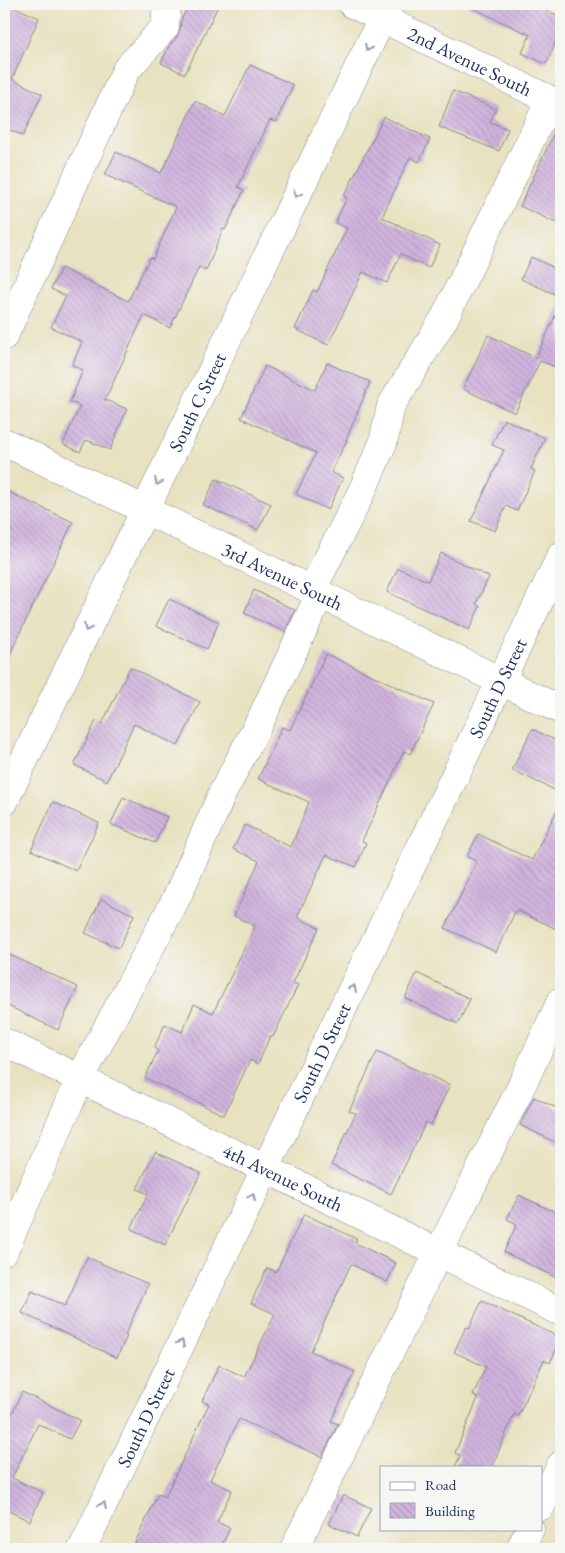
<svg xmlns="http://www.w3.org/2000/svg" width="565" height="1553" font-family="'EB Garamond',serif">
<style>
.building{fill:url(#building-back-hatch)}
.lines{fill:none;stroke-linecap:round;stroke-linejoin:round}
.minor-casing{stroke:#82888f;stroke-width:29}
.minor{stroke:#fff;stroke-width:28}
.oneway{stroke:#8d97ae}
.labels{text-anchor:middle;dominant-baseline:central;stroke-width:4;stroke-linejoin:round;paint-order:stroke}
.street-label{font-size:19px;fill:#1b2f5e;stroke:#f6f6f2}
</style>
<defs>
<pattern id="building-back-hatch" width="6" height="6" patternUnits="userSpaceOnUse" patternTransform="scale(1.25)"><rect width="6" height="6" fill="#d0b3dd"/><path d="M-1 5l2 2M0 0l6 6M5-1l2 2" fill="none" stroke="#b29ac0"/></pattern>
</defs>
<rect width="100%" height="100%" fill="#f6f6f2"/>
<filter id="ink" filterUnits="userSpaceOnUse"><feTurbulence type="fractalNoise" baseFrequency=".02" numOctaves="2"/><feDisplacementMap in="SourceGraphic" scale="10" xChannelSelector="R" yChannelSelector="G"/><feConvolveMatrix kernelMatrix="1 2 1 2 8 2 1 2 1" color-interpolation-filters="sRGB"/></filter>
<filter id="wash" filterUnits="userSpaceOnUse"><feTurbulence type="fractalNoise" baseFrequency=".0096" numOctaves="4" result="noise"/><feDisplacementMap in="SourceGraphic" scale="20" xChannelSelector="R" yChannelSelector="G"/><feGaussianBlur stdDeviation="1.12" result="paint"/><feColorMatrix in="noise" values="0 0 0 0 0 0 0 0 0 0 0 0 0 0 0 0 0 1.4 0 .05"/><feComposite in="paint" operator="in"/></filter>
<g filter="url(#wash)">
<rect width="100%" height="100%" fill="#e8e2c0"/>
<g id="blocks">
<path class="building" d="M 4,4 L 8,4 L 39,18 L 12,79 L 42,94 L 23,136 L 4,127 Z
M 189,4 L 219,4 L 185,74 L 161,63 L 169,46 L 177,37 L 180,29 L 181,20 Z
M 464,4 L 532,4 L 561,17 L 561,30 L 546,64 L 522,53 L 530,35 Z
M 250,65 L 293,85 L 276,122 L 270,120 L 238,187 L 244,190 L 225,230 L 223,229 L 206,271 L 199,267 L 170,328 L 144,315 L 105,400 L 127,409 L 110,450 L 86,440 L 80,452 L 63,444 L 80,406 L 70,402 L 83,370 L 72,365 L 82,342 L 51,327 L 66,296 L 51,289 L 61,268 L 128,301 L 150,257 L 153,259 L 176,207 L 105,175 L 116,152 L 161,173 L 195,101 L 225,116 Z
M 453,91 L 496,109 L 490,122 L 508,129 L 499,151 L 439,127 Z
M 384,117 L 430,139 L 419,162 L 410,157 L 382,217 L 440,245 L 429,268 L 401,254 L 387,283 L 363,272 L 328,345 L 295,329 L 313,290 L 317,292 L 347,228 L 335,223 L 347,198 L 344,196 Z
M 560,120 L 561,120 L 561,211 L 556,223 L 520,206 Z
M 531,257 L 561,271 L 561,297 L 521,279 Z
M 561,303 L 561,369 L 540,361 L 515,413 L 463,389 L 488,335 L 536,358 Z
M 327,363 L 370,382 L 346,440 L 347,440 L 331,472 L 343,478 L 328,510 L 296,494 L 316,453 L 241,418 L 265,366 L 315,390 Z
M 504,419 L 545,438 L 531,469 L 535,471 L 517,511 L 506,506 L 495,531 L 471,521 L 504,450 L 492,445 Z
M 216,479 L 271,504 L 258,530 L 203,505 Z
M 4,490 L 73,522 L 4,666 Z
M 441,553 L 489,577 L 476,604 L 480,606 L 469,630 L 387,592 L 398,568 L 428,581 Z
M 254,590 L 295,610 L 285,632 L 244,613 Z
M 169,599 L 219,622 L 207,649 L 156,626 Z
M 326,654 L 434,704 L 410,754 L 404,751 L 362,841 L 366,843 L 356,867 L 326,855 L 297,917 L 319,928 L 293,983 L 298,985 L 273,1037 L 270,1036 L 258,1064 L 250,1060 L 224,1115 L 145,1078 L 158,1051 L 154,1048 L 165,1024 L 182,1032 L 194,1004 L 213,1013 L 255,926 L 234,916 L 259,861 L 233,849 L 245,825 L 291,847 L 309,802 L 258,779 L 282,727 L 290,730 Z
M 130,667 L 200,702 L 178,746 L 134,724 L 107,781 L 74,765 L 96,721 L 102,724 Z
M 532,729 L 561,743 L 561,793 L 512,770 Z
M 123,797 L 167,817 L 155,843 L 111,824 Z
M 53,802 L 99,823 L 76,871 L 31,850 Z
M 561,802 L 561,931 L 516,910 L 496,952 L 445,928 L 477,861 L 467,857 L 478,834 L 532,860 Z
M 101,899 L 134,915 L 119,948 L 85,933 Z
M 4,952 L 78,987 L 58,1030 L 4,1004 Z
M 417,973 L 470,999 L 458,1024 L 405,998 Z
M 377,1052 L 450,1085 L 431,1125 L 426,1122 L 391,1194 L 331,1165 L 356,1113 L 349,1111 Z
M 534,1097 L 561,1110 L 561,1145 L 520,1125 Z
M 155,1152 L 201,1173 L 165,1245 L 131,1229 L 148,1194 L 137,1189 Z
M 519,1195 L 561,1215 L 561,1280 L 504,1252 L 517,1224 L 507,1219 Z
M 304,1214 L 357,1239 L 355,1243 L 396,1263 L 387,1282 L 351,1264 L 311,1351 L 355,1372 L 331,1421 L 338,1424 L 322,1457 L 239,1419 L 210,1480 L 232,1490 L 217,1522 L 230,1528 L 220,1549 L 132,1549 L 158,1494 L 165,1497 L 209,1404 L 202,1401 L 219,1365 L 244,1377 L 275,1314 L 251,1303 L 267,1268 L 276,1272 Z
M 87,1257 L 148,1284 L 125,1335 L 127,1336 L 117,1358 L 22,1313 L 32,1291 L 65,1306 Z
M 482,1301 L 561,1338 L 550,1363 L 544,1360 L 518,1416 L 514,1414 L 492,1467 L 455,1467 L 460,1456 L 455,1453 L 478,1398 L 473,1395 L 486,1367 L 454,1352 L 466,1327 L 469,1328 Z
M 22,1392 L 80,1420 L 70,1439 L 38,1424 L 12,1478 L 43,1493 L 30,1521 L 4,1509 L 4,1431 Z
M 343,1495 L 371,1508 L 357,1537 L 329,1524 Z"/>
</g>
</g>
<g filter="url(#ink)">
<use href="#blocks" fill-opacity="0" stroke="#82888f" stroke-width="1"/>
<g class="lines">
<g class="minor-casing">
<g id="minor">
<path id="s1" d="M 352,4 L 561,105"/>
<path d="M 4,336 L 126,70 L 165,27 L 167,4"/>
<path id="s2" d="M 4,442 L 561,710"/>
<path d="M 312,590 L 362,491 L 383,443 L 391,406 L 445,317 L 550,100"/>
<path id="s3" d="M 4,802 L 389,4"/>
<path id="s4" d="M 4,1042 L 561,1312"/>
<path d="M 4,1251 L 80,1079 L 177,897 L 223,792 L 262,717 L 320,594"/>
<path d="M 541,1506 L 561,1465"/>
<path id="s5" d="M 82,1549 L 561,556"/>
<path d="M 294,1549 L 430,1270 L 522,1085 L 561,1001"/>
<path d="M 520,1549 L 530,1529"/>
</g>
</g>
<use href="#minor" class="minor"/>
</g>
<defs><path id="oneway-chevron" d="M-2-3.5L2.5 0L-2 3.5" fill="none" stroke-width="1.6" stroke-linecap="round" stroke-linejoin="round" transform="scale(1.25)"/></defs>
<g class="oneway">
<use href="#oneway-chevron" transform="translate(368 48) rotate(116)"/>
<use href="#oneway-chevron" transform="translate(297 194) rotate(116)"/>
<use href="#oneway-chevron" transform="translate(158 482) rotate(116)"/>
<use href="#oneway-chevron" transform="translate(87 628) rotate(116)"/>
<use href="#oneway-chevron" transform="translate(353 988) rotate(-64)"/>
<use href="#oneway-chevron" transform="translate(252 1197) rotate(-64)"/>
<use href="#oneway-chevron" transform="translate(181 1343) rotate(-64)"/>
<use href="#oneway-chevron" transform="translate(103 1505) rotate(-64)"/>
</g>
</g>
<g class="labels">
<g class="street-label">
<text stroke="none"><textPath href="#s1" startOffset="131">2nd Avenue South</textPath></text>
<text stroke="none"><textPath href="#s3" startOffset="444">South C Street</textPath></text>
<text stroke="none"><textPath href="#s2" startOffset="309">3rd Avenue South</textPath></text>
<text stroke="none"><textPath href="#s5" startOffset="956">South D Street</textPath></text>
<text stroke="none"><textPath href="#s5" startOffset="551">South D Street</textPath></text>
<text stroke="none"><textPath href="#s4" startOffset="310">4th Avenue South</textPath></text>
<text stroke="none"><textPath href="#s5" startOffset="146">South D Street</textPath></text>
</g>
</g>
<rect width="565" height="1553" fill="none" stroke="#f6f6f2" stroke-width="20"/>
<rect x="380" y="1466" width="162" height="65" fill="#f6f6f2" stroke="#9ea6b7"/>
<rect x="390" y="1482" width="25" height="8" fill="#ffffff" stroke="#9ea6b7"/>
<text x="425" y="1490" font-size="15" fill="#1b2f5e">Road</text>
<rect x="390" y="1503" width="25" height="15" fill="url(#building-back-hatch)" stroke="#9ea6b7"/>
<text x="425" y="1516" font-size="15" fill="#1b2f5e">Building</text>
</svg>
